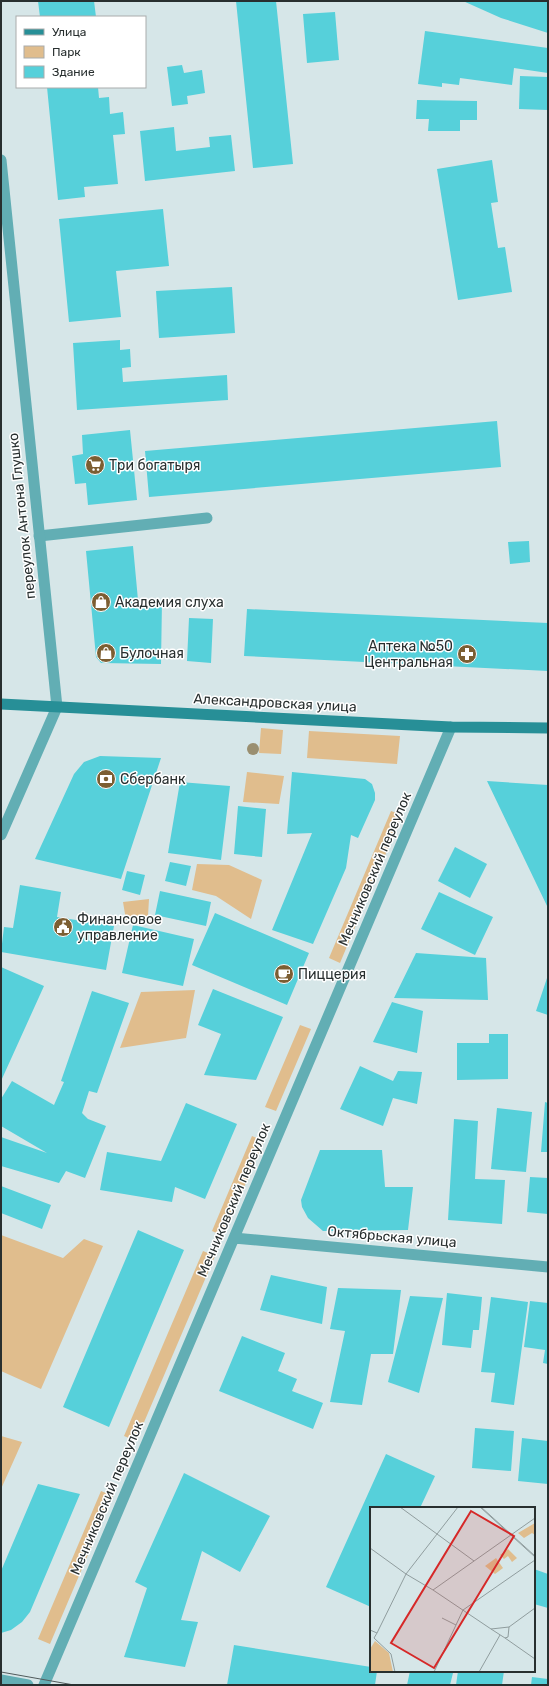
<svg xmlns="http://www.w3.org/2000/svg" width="549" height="1686" font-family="Rubik,sans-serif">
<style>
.green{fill:#e0bd8d}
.building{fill:#56d0da}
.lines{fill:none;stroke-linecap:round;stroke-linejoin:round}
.service{stroke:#62aeb4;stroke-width:11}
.minor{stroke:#62aeb4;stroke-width:11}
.secondary{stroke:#278f97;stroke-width:11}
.tram{stroke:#515a5b;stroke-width:1}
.tree{fill:#9a8f70}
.labels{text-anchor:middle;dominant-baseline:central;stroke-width:3;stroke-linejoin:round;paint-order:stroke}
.poi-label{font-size:14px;fill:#282f2f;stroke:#fff;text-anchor:start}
.street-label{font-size:14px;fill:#282f2f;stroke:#fff}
.inset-road{fill:none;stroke:#909d9e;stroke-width:1}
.view{fill:#d62828;fill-opacity:0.15;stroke:#d62828;stroke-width:2}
.inset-edge{fill:none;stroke:#282f2f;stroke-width:2}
</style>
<rect width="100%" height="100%" fill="#d6e6e8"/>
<path class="green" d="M 261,728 L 283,730 L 281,754 L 259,753 Z
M 309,731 L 400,736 L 397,764 L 307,758 Z
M 247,772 L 284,776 L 279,804 L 243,802 Z
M 391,811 L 402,815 L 340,963 L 329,958 Z
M 197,864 L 229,865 L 262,880 L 251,919 L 216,896 L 192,890 Z
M 149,899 L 148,916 L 126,920 L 123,902 Z
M 195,990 L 186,1038 L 120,1048 L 141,992 Z
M 300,1025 L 311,1029 L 276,1111 L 265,1107 Z
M 252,1136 L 264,1141 L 223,1236 L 212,1231 Z
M 1,1235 L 63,1258 L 84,1239 L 103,1246 L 41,1389 L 1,1371 Z
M 203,1251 L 215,1256 L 136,1441 L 124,1436 Z
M 1,1436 L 22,1442 L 1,1489 Z
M 101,1491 L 113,1496 L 50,1644 L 38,1639 Z"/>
<path class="building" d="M 38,1 L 94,1 L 96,17 L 40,17 Z
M 236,1 L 276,1 L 293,164 L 253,168 Z
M 463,1 L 548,1 L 548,33 L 501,18 Z
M 335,12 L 339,60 L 307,63 L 303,14 Z
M 425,31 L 548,48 L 548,73 L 514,68 L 512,85 L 460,78 L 459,85 L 442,83 L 442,87 L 418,84 Z
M 182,65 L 184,73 L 202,70 L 205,93 L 187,96 L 188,104 L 172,106 L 167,67 Z
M 520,76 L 548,77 L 548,110 L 519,109 Z
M 47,87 L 98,87 L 99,98 L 109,97 L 110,114 L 123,112 L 125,134 L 113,135 L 118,184 L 84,187 L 85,197 L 58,200 Z
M 417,100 L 477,101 L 477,120 L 460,120 L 460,131 L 428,131 L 429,119 L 416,119 Z
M 174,127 L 176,151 L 210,147 L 209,137 L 231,135 L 235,171 L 145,181 L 140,131 Z
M 492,160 L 498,202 L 491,203 L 498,248 L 505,247 L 512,292 L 458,300 L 437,169 Z
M 163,209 L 169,266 L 116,271 L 121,317 L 69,322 L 59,219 Z
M 232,287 L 235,333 L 159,338 L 156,291 Z
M 120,340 L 120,350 L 130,349 L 131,367 L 122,368 L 123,382 L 227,375 L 228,400 L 77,410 L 73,343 Z
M 497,421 L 501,467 L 149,497 L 145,451 Z
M 130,430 L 137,500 L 88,505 L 86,483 L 75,484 L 72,456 L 83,454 L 82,435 Z
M 529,541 L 530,562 L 510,564 L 508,542 Z
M 133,546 L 138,600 L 162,600 L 161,664 L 101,663 L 96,657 L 86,551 Z
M 247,609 L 548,623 L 548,671 L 244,656 Z
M 189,618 L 213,619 L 211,663 L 187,661 Z
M 100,756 L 161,758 L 121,879 L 35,859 L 74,774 L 84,762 Z
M 292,772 L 365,779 L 372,784 L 375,793 L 375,800 L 358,838 L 351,835 L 346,868 L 313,944 L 272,930 L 312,833 L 287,834 Z
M 487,781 L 548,785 L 548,908 Z
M 180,782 L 230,786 L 221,860 L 168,853 Z
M 238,806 L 266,809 L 262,857 L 234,854 Z
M 455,847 L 487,864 L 470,898 L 438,881 Z
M 170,862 L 191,866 L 186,886 L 165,881 Z
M 127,871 L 145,875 L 140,895 L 122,890 Z
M 20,885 L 61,892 L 57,917 L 114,926 L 106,970 L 1,952 L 4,927 L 13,928 Z
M 160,891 L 211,902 L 206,926 L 155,915 Z
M 439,892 L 493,917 L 475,955 L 421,929 Z
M 215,913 L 309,953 L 287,1005 L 192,965 Z
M 133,925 L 194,939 L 183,986 L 122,973 Z
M 416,953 L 486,958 L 488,1000 L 394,998 Z
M 1,967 L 44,986 L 1,1081 Z
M 548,975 L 548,1015 L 536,1011 Z
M 213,989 L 283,1017 L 256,1080 L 204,1075 L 221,1034 L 198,1025 Z
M 92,991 L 129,1003 L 97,1093 L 89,1091 L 82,1113 L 88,1119 L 106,1126 L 85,1178 L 66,1171 L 59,1183 L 1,1166 L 1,1137 L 47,1153 L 1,1126 L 1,1099 L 12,1081 L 54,1105 L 64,1082 L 61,1081 Z
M 392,1002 L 423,1011 L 417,1053 L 373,1042 Z
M 489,1034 L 508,1034 L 508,1079 L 457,1080 L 457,1043 L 489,1043 Z
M 360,1066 L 393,1081 L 398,1071 L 422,1072 L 417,1104 L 393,1098 L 383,1126 L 340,1109 Z
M 545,1102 L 548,1103 L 548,1152 L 541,1152 Z
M 186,1103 L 237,1124 L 205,1199 L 175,1187 L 172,1202 L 100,1190 L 107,1152 L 161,1161 Z
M 497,1108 L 532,1112 L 526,1172 L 491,1169 Z
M 454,1119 L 478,1121 L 475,1179 L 505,1180 L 502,1224 L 448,1220 Z
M 320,1150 L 382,1150 L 385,1187 L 413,1187 L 408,1230 L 323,1231 L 308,1218 L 302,1207 L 301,1200 Z
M 530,1177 L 548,1178 L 548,1214 L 527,1212 Z
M 1,1186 L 51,1205 L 42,1229 L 1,1213 Z
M 138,1230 L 184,1250 L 109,1427 L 63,1407 Z
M 271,1275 L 327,1287 L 322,1324 L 260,1310 Z
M 338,1288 L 401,1290 L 393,1354 L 371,1354 L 362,1405 L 330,1402 L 345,1331 L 330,1329 Z
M 447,1293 L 482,1297 L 479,1330 L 473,1330 L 471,1348 L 442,1345 Z
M 410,1296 L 443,1298 L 419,1393 L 388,1382 Z
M 491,1297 L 528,1302 L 514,1405 L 491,1402 L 495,1373 L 481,1372 Z
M 530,1301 L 548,1303 L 548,1364 L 543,1363 L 545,1350 L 524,1347 Z
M 242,1336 L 285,1353 L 278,1371 L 297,1379 L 292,1391 L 323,1403 L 313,1429 L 219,1391 Z
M 475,1428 L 514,1431 L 511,1471 L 472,1468 Z
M 522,1438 L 548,1441 L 548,1484 L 518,1481 Z
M 386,1454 L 435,1476 L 420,1508 L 371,1508 L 371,1607 L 326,1587 Z
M 184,1473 L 270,1516 L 240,1572 L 202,1551 L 181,1620 L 198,1622 L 185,1667 L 124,1657 L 147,1588 L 135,1582 Z
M 38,1484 L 80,1494 L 30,1612 L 22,1622 L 11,1630 L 1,1633 L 1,1571 Z
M 534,1569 L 548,1574 L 548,1608 L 534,1604 Z
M 234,1645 L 371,1667 L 371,1671 L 377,1671 L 375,1685 L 227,1685 Z
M 410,1671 L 441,1671 L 453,1673 L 450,1685 L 407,1685 Z
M 458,1671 L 504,1671 L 502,1685 L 456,1685 Z
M 532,1677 L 548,1679 L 548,1685 L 531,1685 Z"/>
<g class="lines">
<path class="service" d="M 39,536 L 207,518"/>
<path class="minor" d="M 1,160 L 57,707 L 1,835
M 234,1238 L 548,1267
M 1,1680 L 28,1685
M 44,1685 L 451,727"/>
<path class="secondary" d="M 1,704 L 451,727 L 548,728"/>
<path class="tram" d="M 1,1672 L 74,1685"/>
</g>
<circle class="tree" cx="253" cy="749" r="6"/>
<defs>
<g id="supermarket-disc" transform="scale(1)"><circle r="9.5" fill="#7c5e32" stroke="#fff"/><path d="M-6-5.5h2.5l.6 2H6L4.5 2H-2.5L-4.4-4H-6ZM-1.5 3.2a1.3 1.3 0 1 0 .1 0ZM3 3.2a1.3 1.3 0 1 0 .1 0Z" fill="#fff"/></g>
<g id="shop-disc" transform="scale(1)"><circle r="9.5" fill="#7c5e32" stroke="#fff"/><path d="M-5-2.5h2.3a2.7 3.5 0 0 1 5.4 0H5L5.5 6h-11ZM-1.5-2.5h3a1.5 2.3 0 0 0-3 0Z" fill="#fff"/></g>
<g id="pharmacy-disc" transform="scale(1)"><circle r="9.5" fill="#7c5e32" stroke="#fff"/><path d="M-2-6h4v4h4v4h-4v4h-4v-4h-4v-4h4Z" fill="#fff"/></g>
<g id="bank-disc" transform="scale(1)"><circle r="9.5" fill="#7c5e32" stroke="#fff"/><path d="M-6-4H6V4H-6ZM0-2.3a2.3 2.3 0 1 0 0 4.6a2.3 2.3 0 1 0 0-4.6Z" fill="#fff"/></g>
<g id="civic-disc" transform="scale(1)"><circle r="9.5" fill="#7c5e32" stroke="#fff"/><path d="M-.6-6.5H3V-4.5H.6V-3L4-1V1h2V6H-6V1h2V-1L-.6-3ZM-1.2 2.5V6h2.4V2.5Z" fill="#fff"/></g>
<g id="cafe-disc" transform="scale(1)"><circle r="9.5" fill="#7c5e32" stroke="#fff"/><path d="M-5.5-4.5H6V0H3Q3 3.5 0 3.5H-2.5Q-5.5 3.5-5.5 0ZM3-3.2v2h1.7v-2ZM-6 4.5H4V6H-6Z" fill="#fff"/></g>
</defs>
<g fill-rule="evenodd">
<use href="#supermarket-disc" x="95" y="465"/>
<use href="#shop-disc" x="101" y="602"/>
<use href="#shop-disc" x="106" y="653"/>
<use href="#pharmacy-disc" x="467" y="654"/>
<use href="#bank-disc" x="106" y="779"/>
<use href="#civic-disc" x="63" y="927"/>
<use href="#cafe-disc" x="284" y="974"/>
</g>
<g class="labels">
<g class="poi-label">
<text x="109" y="465">Три богатыря</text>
<text x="115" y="602">Академия слуха</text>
<text x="453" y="646" text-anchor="end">Аптека №50<tspan x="453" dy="16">Центральная</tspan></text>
<text x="120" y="653">Булочная</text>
<text x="120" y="779">Сбербанк</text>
<text x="77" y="919">Финансовое<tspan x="77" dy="16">управление</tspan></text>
<text x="298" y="974">Пиццерия</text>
</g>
<g class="street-label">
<text transform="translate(22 516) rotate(-96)">переулок Антона Глушко</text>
<text transform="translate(275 703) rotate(3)">Александровская улица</text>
<text transform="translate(375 869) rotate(-67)">Мечниковский переулок</text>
<text transform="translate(234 1200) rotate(-67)">Мечниковский переулок</text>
<text transform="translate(392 1237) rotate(5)">Октябрьская улица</text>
<text transform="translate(107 1498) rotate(-67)">Мечниковский переулок</text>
</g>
</g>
<g transform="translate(370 1507)">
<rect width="165" height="165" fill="#d6e6e8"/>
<path d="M 165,16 L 165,28 L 162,26 L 154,31 L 148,26 ZM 138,42 L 147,51 L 142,55 L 138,49 L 134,52 L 130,48 ZM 126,51 L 133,61 L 125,67 L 115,59 ZM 5,134 L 19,146 L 23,165 L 0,165 L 0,142 Z" fill="#e0bd8d"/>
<path class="inset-road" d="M 30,0 L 104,54M 110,0 L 165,50M 111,0 L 165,49M 0,41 L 36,67 L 63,83 L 121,122 L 135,131 L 138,130 L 139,120 L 121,122M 63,83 L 165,11M 72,111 L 86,118M 139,120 L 165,101M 0,123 L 7,126 L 4,131 L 21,147 L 25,165M 7,126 L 36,67 L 88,0M 135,131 L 165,152M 64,165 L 93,103 L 165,53M 109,165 L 130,128"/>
<path class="view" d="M 101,4 L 144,29 L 64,161 L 21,136 Z"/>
<rect width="165" height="165" class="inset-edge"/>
</g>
<rect width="549" height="1686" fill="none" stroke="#282f2f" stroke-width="4"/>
<rect x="16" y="16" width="130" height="72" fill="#ffffff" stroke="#a9acac"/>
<rect x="24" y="29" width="20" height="6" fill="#278f97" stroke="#a9acac"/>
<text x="52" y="36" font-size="12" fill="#282f2f">Улица</text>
<rect x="24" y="46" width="20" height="12" fill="#e0bd8d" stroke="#a9acac"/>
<text x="52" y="56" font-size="12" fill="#282f2f">Парк</text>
<rect x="24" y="66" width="20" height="12" fill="#56d0da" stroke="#a9acac"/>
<text x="52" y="76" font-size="12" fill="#282f2f">Здание</text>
</svg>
